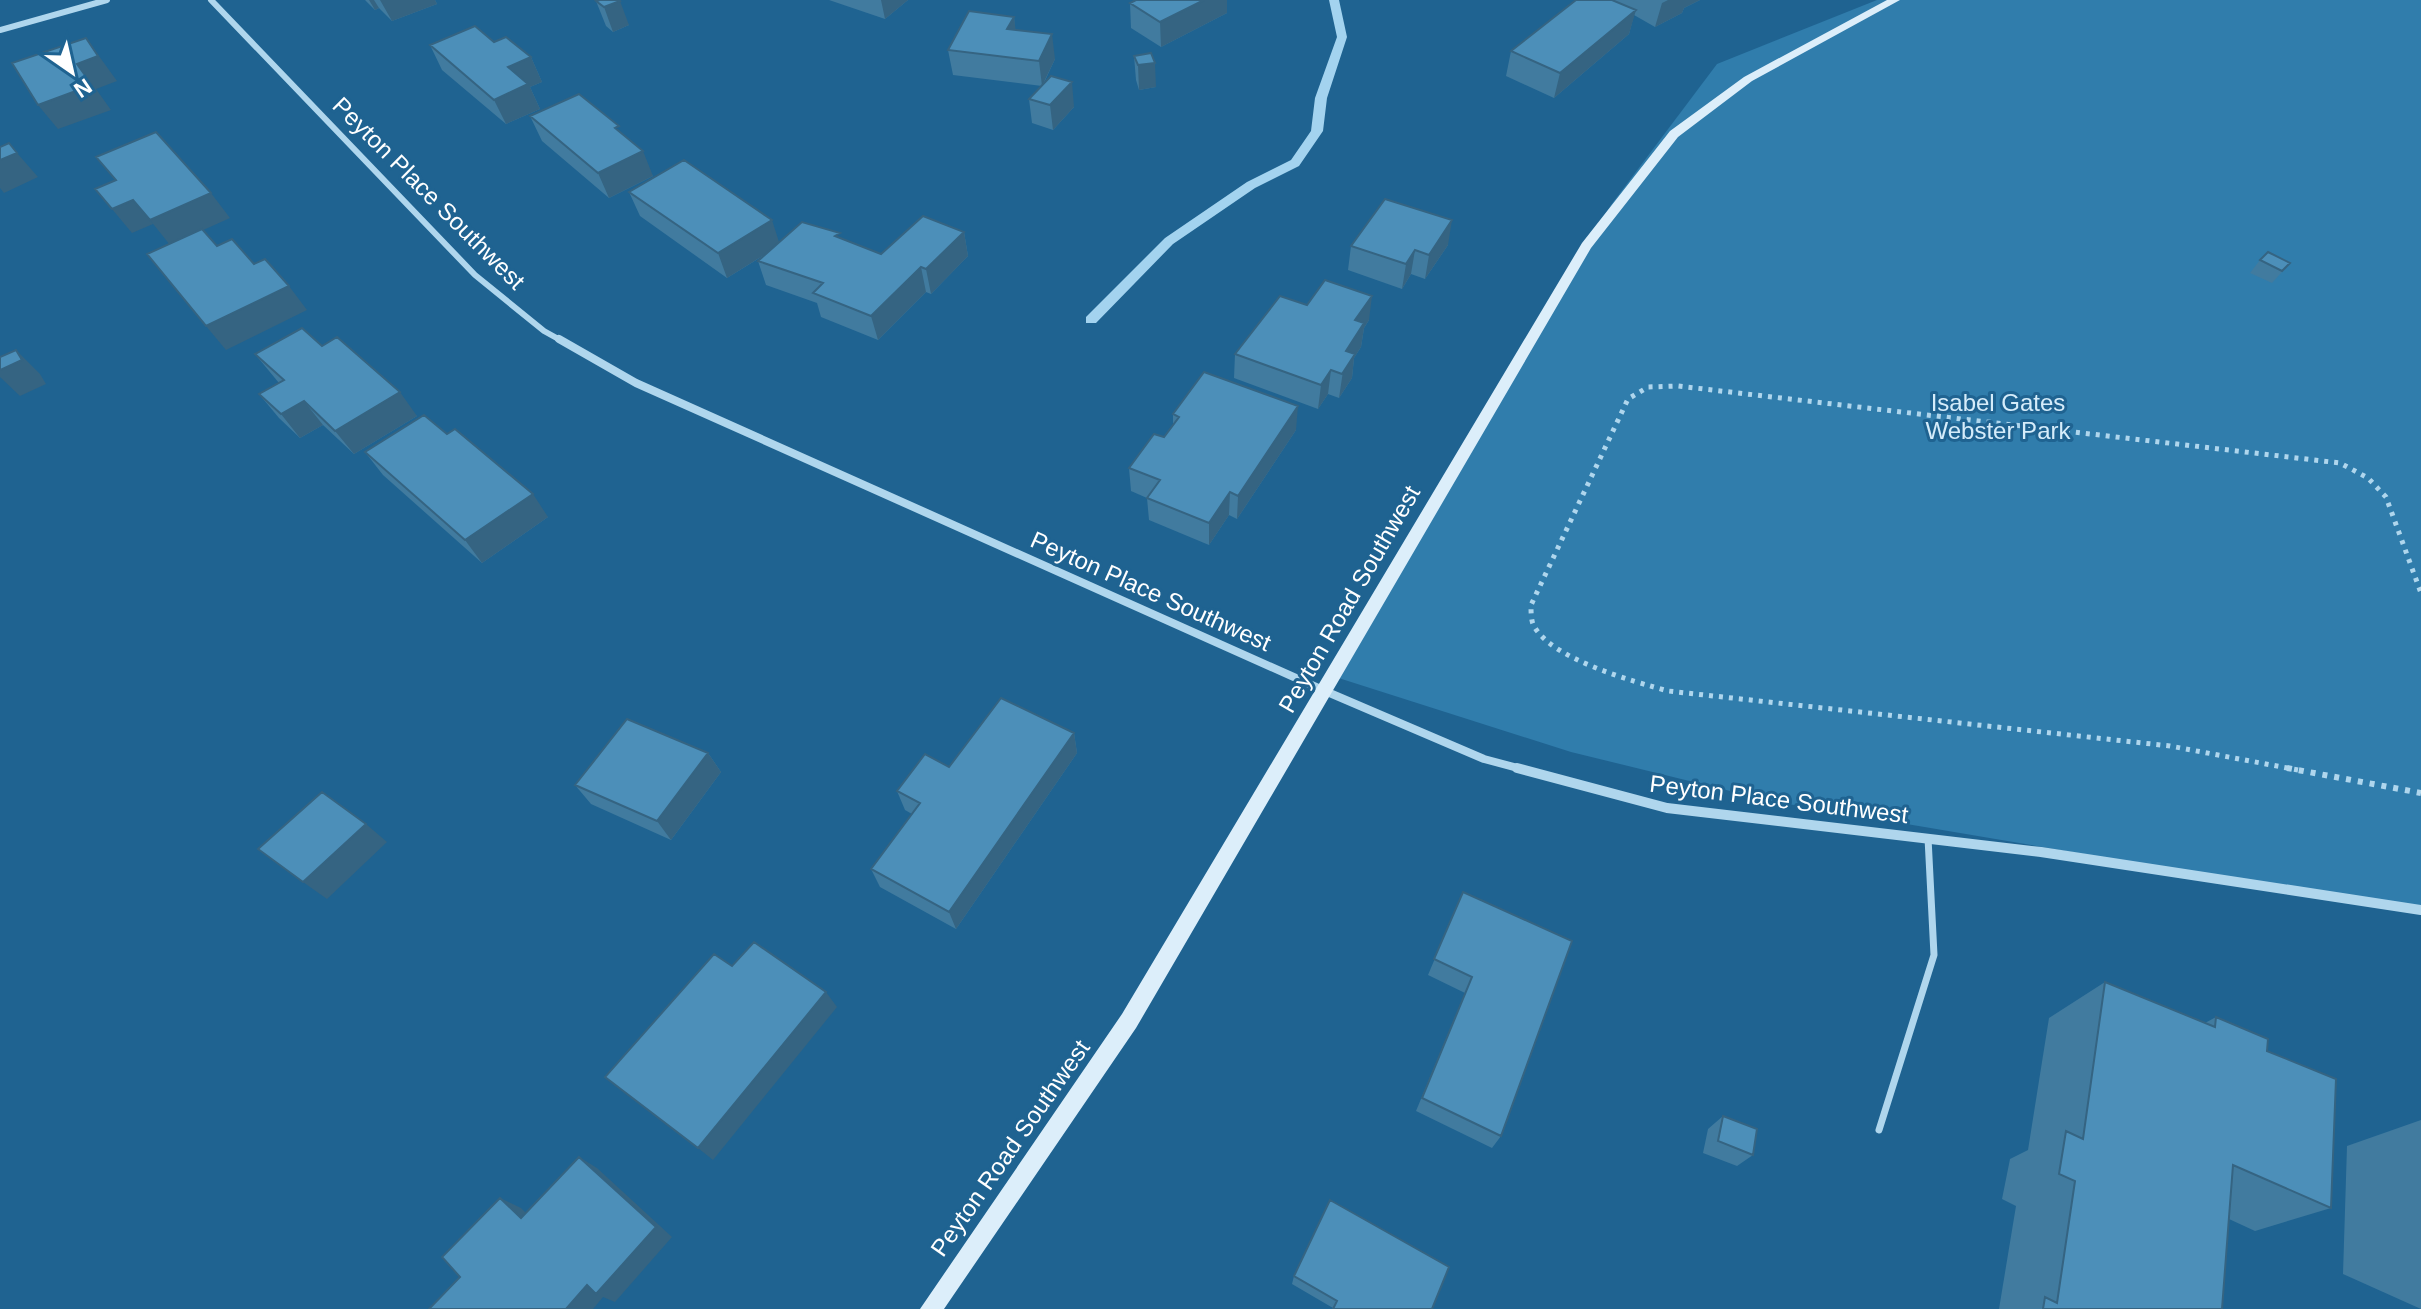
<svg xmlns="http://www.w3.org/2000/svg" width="2421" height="1309" font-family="Helvetica,sans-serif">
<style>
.green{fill:#307dac}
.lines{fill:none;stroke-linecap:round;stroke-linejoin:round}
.stream{fill:#a3d3ef;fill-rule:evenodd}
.path-far1{stroke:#afd6ed;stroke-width:5;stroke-dasharray:4 6;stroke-linecap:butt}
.path{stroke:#afd6ed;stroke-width:6;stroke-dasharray:5 7;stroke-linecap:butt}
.lane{stroke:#afd6ed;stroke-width:7}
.street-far2{stroke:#afd6ed;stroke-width:6}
.street-far1{stroke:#afd6ed;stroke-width:8}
.street{stroke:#afd6ed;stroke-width:10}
.secondary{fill:#dceefa;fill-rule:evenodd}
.wall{fill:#417b9f}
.shaded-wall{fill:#356482}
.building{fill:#4c8fb9;stroke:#356482;stroke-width:2}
.labels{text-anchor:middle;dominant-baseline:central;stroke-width:6;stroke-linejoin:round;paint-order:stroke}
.street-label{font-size:24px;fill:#fff;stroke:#1f6391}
.park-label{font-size:24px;fill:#d5ecfa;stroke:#1f6391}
</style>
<rect width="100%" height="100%" fill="#1f6391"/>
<path class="green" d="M 1877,0 L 2421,0 L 2421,911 L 1771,801 L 1571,752 L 1326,674 L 1611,205 L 1717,64 Z"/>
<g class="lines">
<path class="stream" d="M 1329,0 L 1339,0 L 1347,37 L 1327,98 L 1323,131 L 1299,166 L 1255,188 L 1173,244 L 1096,323 L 1086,323 L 1086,317 L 1165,238 L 1247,182 L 1291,160 L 1311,131 L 1315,98 L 1337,37 Z"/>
<path class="path-far1" d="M 2298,770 L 2170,746 L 1668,691 C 1633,681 1549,659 1533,624 C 1531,619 1531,611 1531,605 L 1628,399 L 1648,387 L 1678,386 L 2340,463 L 2368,478 L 2386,497 L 2421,593"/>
<path class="path" d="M 2287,768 L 2421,793"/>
<path class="lane" d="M 1879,1130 L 1934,955 L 1928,838"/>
<path class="street-far2" d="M 211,0 L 475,275 L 544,331 L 562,341
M 0,30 L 107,0"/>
<path class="street-far1" d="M 559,339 L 636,383 L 1325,691 L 1484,759 L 1525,770"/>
<path class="street" d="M 1517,768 L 1667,808 L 2041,852 L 2421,910"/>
<path class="secondary" d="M 1887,0 L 1900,0 L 1752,81 L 1678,137 L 1591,248 L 1136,1028 L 944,1309 L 920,1309 L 1122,1014 L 1582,243 L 1670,131 L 1744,77 Z"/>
</g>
<path class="wall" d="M 365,0 L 435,0 L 437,4 L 392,21 L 379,8 L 375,10 Z
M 829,0 L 908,0 L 885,19 Z
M 1136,0 L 1227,0 L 1227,13 L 1161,47 L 1131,28 L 1130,3 Z
M 1576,0 L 1700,0 L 1684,8 L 1682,13 L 1655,27 L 1634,15 L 1629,34 L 1554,98 L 1506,76 L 1511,51 Z
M 596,1 L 629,25 L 613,32 L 606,26 Z
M 1014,17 L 1015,30 L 1055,59 L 1043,85 L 1074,107 L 1053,130 L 1032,123 L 1029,99 L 1042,86 L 953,75 L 948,50 Z
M 494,42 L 531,57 L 542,82 L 530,87 L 540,109 L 506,124 L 442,70 L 430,45 Z
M 1134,56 L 1156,87 L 1139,90 L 1136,80 Z
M 530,116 L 622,134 L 653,176 L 609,198 L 542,141 Z
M 629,192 L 779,242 L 842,239 L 881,254 L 964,232 L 968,256 L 931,294 L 926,292 L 878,340 L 821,317 L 817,303 L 766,285 L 758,261 L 766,254 L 727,278 L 640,216 Z
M 1448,245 L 1425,279 L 1411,274 L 1402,289 L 1348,270 L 1351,246 Z
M 2260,260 L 2290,263 L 2272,283 L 2250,273 Z
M 1307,305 L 1369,320 L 1364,328 L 1361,347 L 1354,358 L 1352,378 L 1339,398 L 1328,394 L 1318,409 L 1234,378 L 1235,354 Z
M 322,346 L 417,416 L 354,454 L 323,425 L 300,438 L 279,418 L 259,394 L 279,383 L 255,354 Z
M 1173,414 L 1296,430 L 1237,519 L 1229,515 L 1209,545 L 1149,520 L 1147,498 L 1131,491 L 1129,468 L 1164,437 L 1173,425 Z
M 365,452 L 548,517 L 482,563 L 383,475 Z
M 1074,733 L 1077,753 L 956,929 L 880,887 L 871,869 L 912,814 L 905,810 L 897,791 L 949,767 Z
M 708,753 L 721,772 L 671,840 L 591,804 L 575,785 Z
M 1463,892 L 1501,1136 L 1492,1148 L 1416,1111 L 1465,993 L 1428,975 Z
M 2105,982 L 2205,1023 L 2216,1017 L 2267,1051 L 2331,1208 L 2255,1231 L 2229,1219 L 2222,1309 L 1999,1309 L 2016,1206 L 2002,1199 L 2010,1159 L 2028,1150 L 2049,1018 Z
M 1723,1116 L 1753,1155 L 1737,1166 L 1703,1153 L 1708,1129 Z
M 2421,1120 L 2421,1309 L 2343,1274 L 2347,1146 Z
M 1294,1276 L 1432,1309 L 1333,1308 L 1292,1284 Z"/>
<path class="shaded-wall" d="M 369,0 L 374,0 L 379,8 L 375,10 Z
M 380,0 L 435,0 L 437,4 L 392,21 Z
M 881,0 L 908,0 L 885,19 Z
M 1204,0 L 1227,0 L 1227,13 L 1161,47 L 1160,22 Z
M 1668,0 L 1700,0 L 1684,8 L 1682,13 L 1655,27 L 1662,3 Z
M 620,1 L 629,25 L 613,32 L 604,7 Z
M 1636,10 L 1629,34 L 1554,98 L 1560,73 Z
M 1014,17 L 1017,41 L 1007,29 Z
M 1052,34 L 1055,59 L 1042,86 L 1039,61 Z
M 86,38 L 117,81 L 96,89 L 111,110 L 58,129 L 38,105 Z
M 531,57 L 542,82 L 530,87 L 540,109 L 506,124 L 494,100 L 508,67 Z
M 1155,63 L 1156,87 L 1139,90 L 1138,65 Z
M 1072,82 L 1074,107 L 1053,130 L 1050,105 Z
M 643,151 L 653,176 L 609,198 L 598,173 Z
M 17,153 L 38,177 L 4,193 L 0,188 L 0,160 Z
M 211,193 L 230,218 L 170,245 L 150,220 Z
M 133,200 L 153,224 L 132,233 L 112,209 Z
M 772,220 L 780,245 L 727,278 L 718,253 Z
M 1452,220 L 1448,245 L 1425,279 L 1429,255 Z
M 964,232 L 968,256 L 931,294 L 926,269 Z
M 1415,250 L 1411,274 L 1402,289 L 1406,264 Z
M 921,267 L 926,292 L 878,340 L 871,316 Z
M 289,286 L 307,310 L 226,350 L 206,326 Z
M 1372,296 L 1369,320 L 1364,328 L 1361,347 L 1354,358 L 1352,378 L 1339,398 L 1346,351 L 1355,320 Z
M 16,350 L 40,374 L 46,384 L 20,396 L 0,377 L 0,370 Z
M 1331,370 L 1328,394 L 1318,409 L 1321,385 Z
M 400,392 L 417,416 L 354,454 L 335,431 Z
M 304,401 L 323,425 L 300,438 L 281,414 Z
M 1298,406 L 1296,430 L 1237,519 L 1238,496 Z
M 1230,492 L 1229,515 L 1209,545 L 1209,523 Z
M 533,494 L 548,517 L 482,563 L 465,540 Z
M 1074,733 L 1077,753 L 956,929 L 949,912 Z
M 708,753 L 721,772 L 671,840 L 657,821 Z
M 366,824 L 387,842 L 327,899 L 303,882 Z
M 826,992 L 837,1007 L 713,1160 L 698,1148 Z
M 579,1157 L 597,1168 L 672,1237 L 615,1302 L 603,1297 L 593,1309 L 566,1309 L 587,1285 Z
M 500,1198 L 521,1208 L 541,1228 L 521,1218 Z"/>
<path class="building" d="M 600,0 L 619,0 L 620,1 L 604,7 L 596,1 Z
M 1136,0 L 1204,0 L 1160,22 L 1130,3 Z
M 1576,0 L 1612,0 L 1636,10 L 1560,73 L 1511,51 Z
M 969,11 L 1014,17 L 1007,29 L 1052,34 L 1039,61 L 948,50 Z
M 475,26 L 494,42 L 506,37 L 531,57 L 508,67 L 528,84 L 494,100 L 430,45 Z
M 86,38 L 98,56 L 77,64 L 92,85 L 38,105 L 12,63 Z
M 1151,53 L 1155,63 L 1138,65 L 1134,56 Z
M 1051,76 L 1072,82 L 1050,105 L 1029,99 Z
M 579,94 L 619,126 L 615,128 L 643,151 L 598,173 L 530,116 Z
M 156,132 L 211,193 L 150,220 L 133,200 L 112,209 L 95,189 L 116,180 L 96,157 Z
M 9,143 L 17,153 L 0,160 L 0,147 Z
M 684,160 L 772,220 L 718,253 L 629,192 Z
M 1385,199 L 1452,220 L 1429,255 L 1415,250 L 1406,264 L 1351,246 Z
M 923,216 L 964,232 L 926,269 L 921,267 L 871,316 L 813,293 L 823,283 L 758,261 L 802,222 L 840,233 L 835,236 L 881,254 Z
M 202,229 L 217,246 L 232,239 L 254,264 L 265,259 L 289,286 L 206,326 L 147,254 Z
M 2268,252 L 2290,263 L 2282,271 L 2260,260 Z
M 1325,280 L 1372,296 L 1355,320 L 1364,323 L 1346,351 L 1355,354 L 1342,374 L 1331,370 L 1321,385 L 1235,354 L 1280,296 L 1307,305 Z
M 302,328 L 322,346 L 337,337 L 400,392 L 335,431 L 304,401 L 281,414 L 259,394 L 284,380 L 255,354 Z
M 16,350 L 22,360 L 0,370 L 0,357 Z
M 1204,372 L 1298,406 L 1238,496 L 1230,492 L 1209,523 L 1147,498 L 1160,480 L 1129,468 L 1154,434 L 1164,437 L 1179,417 L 1173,414 Z
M 424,415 L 447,434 L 455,429 L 533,494 L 465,540 L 365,452 Z
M 1001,698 L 1074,733 L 949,912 L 871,869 L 920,803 L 897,791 L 925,754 L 949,767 Z
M 627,719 L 708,753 L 657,821 L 575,785 Z
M 322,792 L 366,824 L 303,882 L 258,849 Z
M 1463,892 L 1572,941 L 1501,1136 L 1422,1098 L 1472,977 L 1434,959 Z
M 754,942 L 826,992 L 698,1148 L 605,1077 L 714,954 L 732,966 Z
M 2105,982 L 2215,1027 L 2216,1017 L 2268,1039 L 2267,1051 L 2336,1079 L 2331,1208 L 2233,1165 L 2222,1309 L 2043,1309 L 2045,1297 L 2057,1303 L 2075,1181 L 2059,1174 L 2066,1131 L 2083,1139 Z
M 1723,1116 L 1757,1129 L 1753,1155 L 1718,1141 Z
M 579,1157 L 656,1227 L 596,1294 L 587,1285 L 566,1309 L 429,1309 L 460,1277 L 442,1257 L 500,1198 L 521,1218 Z
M 1330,1200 L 1449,1267 L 1432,1309 L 1333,1309 L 1337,1301 L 1294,1276 Z"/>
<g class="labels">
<g class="street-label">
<text transform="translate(429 193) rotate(45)">Peyton Place Southwest</text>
<text transform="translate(1151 591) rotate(24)">Peyton Place Southwest</text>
<text transform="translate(1349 599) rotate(-60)">Peyton Road Southwest</text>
<text transform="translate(1779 799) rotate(7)">Peyton Place Southwest</text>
<text transform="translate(1010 1148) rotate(-55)">Peyton Road Southwest</text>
</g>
<g class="park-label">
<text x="1998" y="402">Isabel Gates<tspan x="1998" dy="28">Webster Park</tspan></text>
</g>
</g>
<g transform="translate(72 72) rotate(146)" stroke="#1f6391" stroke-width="6" paint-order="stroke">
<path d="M0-6L14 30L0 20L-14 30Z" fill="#ffffff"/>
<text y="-12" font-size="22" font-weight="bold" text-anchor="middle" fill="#ffffff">N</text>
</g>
</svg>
